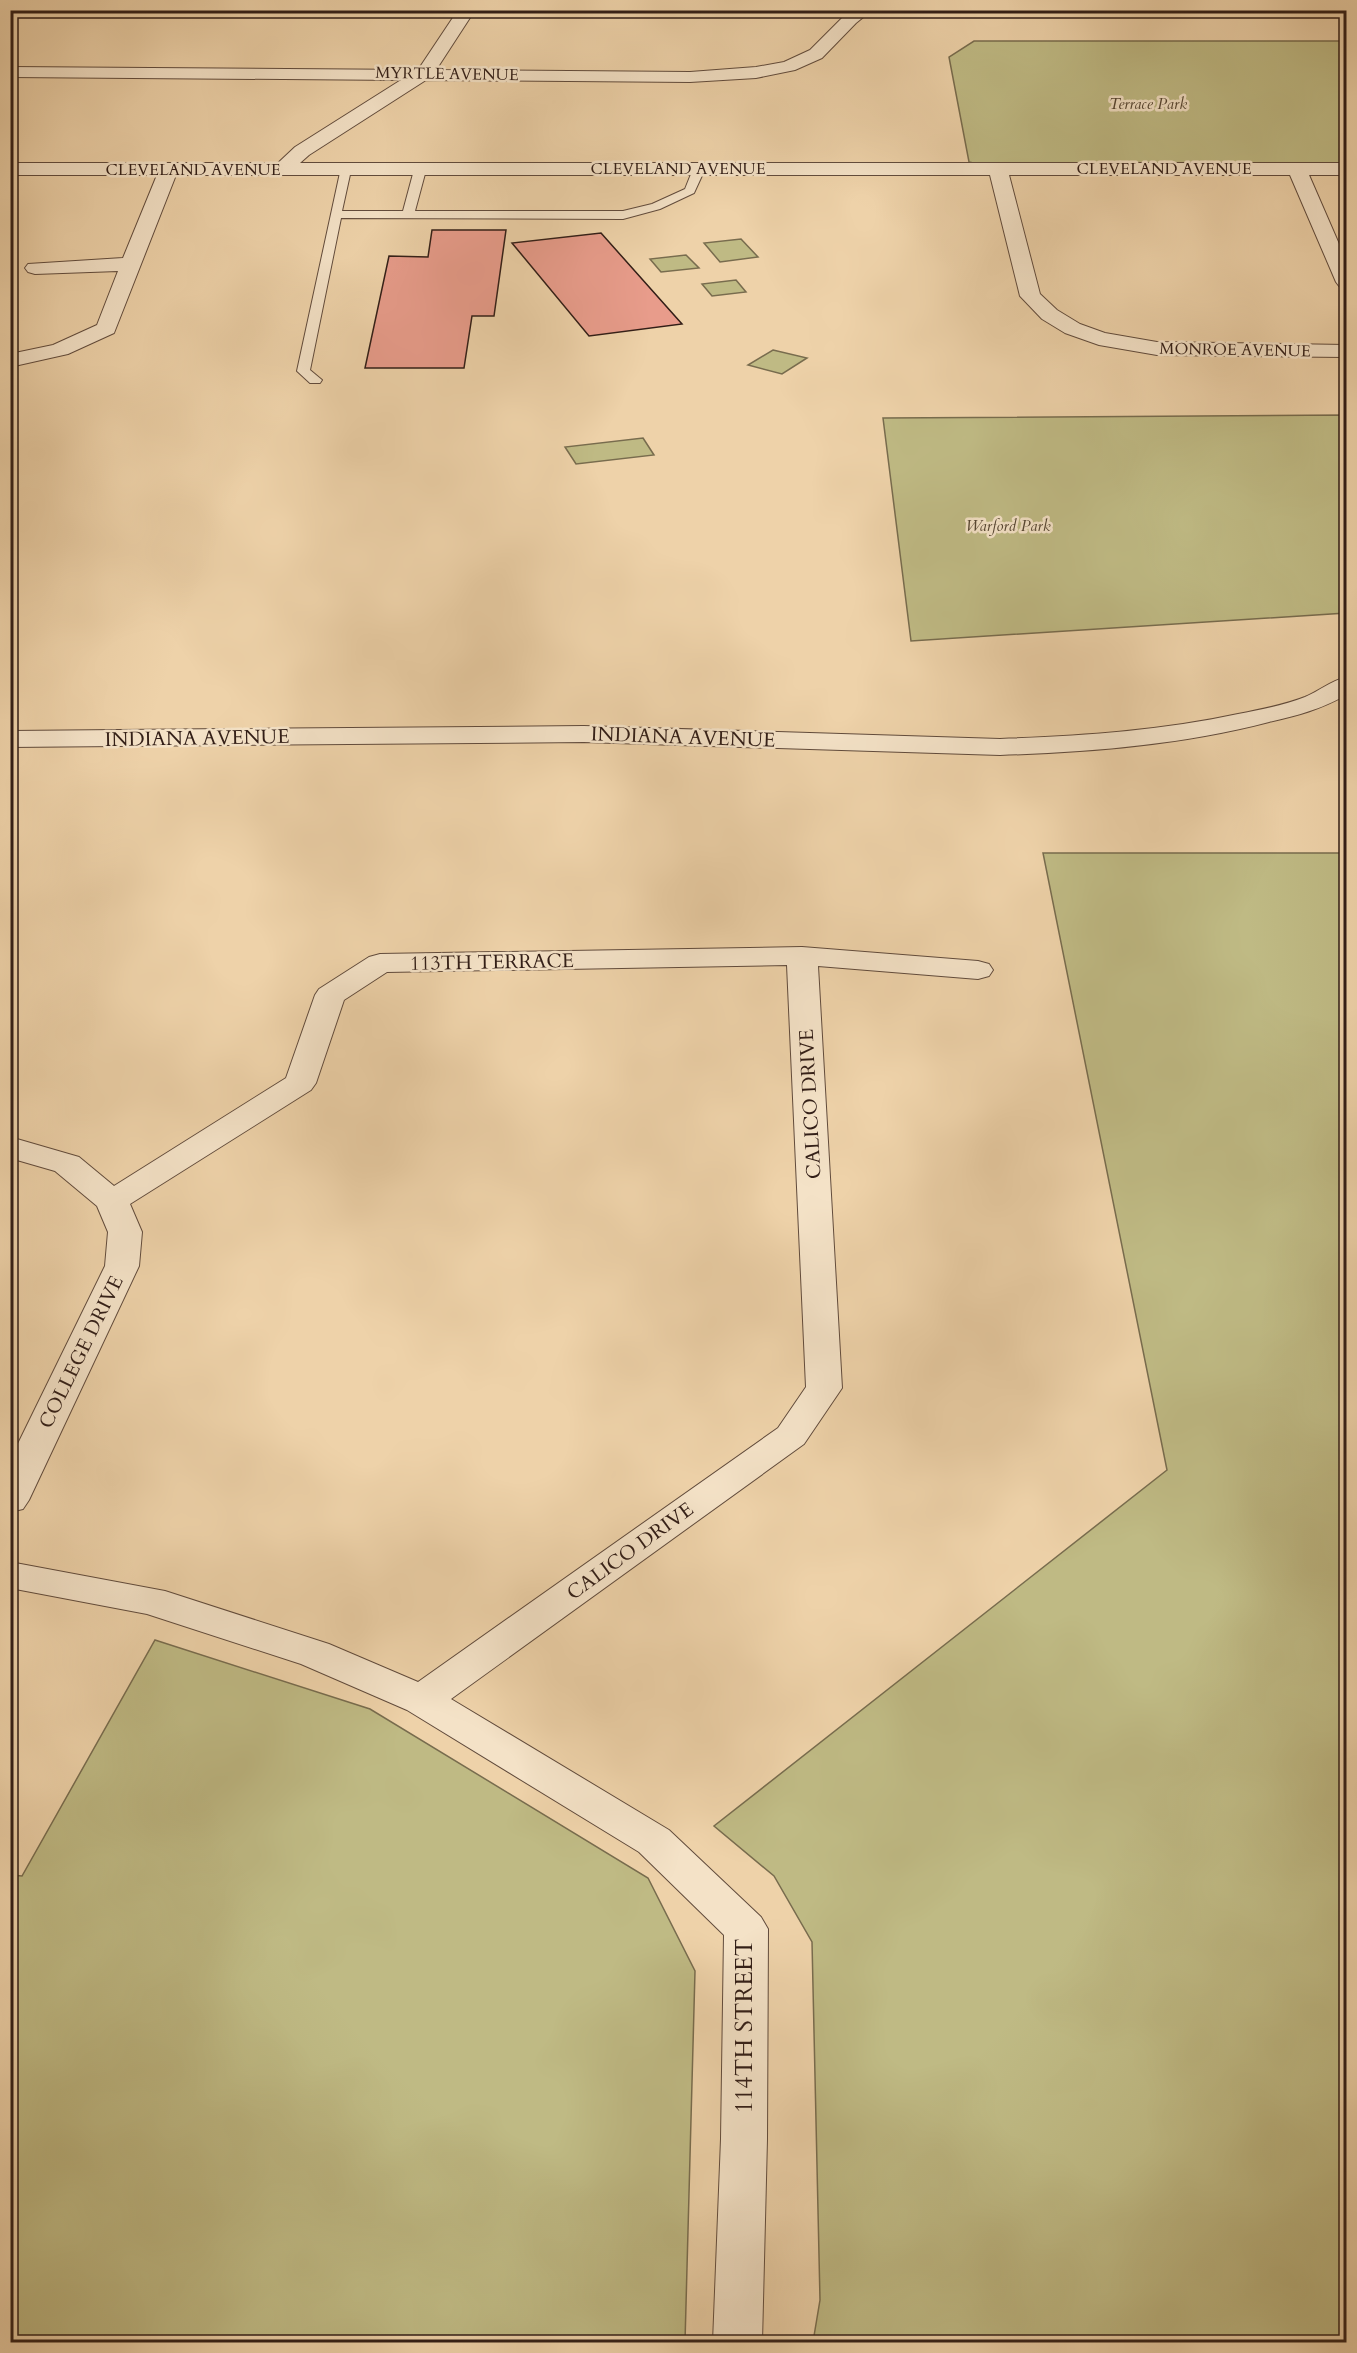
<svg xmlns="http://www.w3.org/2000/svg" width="1357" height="2353" font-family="Cardo,serif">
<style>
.green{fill:#bfba84;stroke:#786c4e;stroke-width:1.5}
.building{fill:#e89c8b;stroke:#321e17;stroke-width:1.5}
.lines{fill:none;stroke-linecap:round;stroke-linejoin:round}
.lane-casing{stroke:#614b3c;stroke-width:2}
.street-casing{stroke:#614b3c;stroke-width:2}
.lane{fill:#f4e2c7;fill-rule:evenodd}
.street{fill:#f4e2c7;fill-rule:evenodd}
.labels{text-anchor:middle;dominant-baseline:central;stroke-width:5;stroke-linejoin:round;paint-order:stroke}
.far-street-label{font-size:16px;fill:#321e17;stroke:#f4e2c7}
.far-park-label{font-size:16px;font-style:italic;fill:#554532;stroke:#f4e2c7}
.street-label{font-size:20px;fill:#321e17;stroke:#f4e2c7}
.near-street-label{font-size:24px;fill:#321e17;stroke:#f4e2c7}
</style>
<rect width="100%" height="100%" fill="#eed2a9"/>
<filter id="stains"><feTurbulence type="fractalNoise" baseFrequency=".00333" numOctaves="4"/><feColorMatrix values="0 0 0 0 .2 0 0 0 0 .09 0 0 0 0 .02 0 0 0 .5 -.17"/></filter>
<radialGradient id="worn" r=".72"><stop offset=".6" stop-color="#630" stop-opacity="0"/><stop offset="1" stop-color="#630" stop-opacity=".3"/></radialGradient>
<path class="green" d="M 974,41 L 1346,41 L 1346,166 L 974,166 L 973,163 L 969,162 L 949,57 Z
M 741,239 L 758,257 L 720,262 L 704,243 Z
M 686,255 L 699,268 L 661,272 L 650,259 Z
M 736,280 L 746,292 L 712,296 L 702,284 Z
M 773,350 L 807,358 L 782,374 L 748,365 Z
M 1346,415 L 1346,613 L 911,641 L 883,418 Z
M 643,438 L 654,455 L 576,464 L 565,447 Z
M 1043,853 L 1346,853 L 1346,2342 L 813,2342 L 820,2300 L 812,1942 L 774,1876 L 714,1826 L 1167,1470 Z
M 155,1640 L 370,1709 L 648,1878 L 695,1971 L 685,2342 L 11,2342 L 11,1875 L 22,1876 Z"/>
<path class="building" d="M 432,230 L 506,230 L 494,316 L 472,316 L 464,368 L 365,368 L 389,256 L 428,257 Z
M 601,233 L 682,324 L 589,336 L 512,243 Z"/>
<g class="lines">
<g class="lane-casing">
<path id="lane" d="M 699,166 L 705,169 L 694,193 L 660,209 L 623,219 L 341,218 L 310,370 L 322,380 L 320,383 L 310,383 L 297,371 L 341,168 L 349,168 L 351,170 L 342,211 L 403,211 L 414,170 L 420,167 L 426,170 L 415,211 L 623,211 L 652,204 L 685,189 L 693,169 Z"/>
</g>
<g class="street-casing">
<path id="street" d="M 458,10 L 475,10 L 436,70 L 690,72 L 756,67 L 784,62 L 810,50 L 850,10 L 872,10 L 856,23 L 822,58 L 795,70 L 756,78 L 690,82 L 426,80 L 309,155 L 300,163 L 1346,163 L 1346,175 L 1309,175 L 1346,260 L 1346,288 L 1339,286 L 1336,282 L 1290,175 L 1009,175 L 1040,294 L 1057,310 L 1080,324 L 1105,333 L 1157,342 L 1346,345 L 1346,357 L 1157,355 L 1099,345 L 1065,333 L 1042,319 L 1020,296 L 990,175 L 176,175 L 114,333 L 68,354 L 10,367 L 10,354 L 53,345 L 97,325 L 118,271 L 35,274 L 28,272 L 25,268 L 28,264 L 123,258 L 157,175 L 10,175 L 10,163 L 278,163 L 295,147 L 401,80 L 10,77 L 10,67 L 418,70 Z
M 1346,677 L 1346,695 C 1319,710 1299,715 1269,722 C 1181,745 1090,752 1000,755 L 584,742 L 10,747 L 10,731 L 584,726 L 1000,739 C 1079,736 1160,731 1238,714 C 1259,710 1285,705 1305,697 C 1319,691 1331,681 1346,677 Z
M 802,947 L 978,961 L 989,964 L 993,970 L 989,976 L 978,979 L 818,966 L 842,1388 L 804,1444 L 451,1699 L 669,1830 L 761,1917 L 768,1929 L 767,2139 L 762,2342 L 713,2342 L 721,2139 L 724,1935 L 639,1852 L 407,1710 L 301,1664 L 147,1614 L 10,1588 L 10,1562 L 165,1591 L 329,1644 L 418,1682 L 778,1428 L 806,1387 L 787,965 L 387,972 L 344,1000 L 316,1083 L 311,1090 L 130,1204 L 142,1232 L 139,1266 L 29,1500 L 23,1509 L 10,1512 L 10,1460 L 105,1266 L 108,1232 L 97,1206 L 55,1171 L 10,1158 L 10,1137 L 79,1157 L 114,1186 L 286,1078 L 315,995 L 319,989 L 369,957 L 380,954 Z"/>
</g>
<use href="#lane" class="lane"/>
<use href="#street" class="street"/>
</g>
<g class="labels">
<g class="far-street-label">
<text transform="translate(447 74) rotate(1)">MYRTLE AVENUE</text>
<text x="678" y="169">CLEVELAND AVENUE</text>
<text x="1164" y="169">CLEVELAND AVENUE</text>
<text x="193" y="170">CLEVELAND AVENUE</text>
<text transform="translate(1235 350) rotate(1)">MONROE AVENUE</text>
</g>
<g class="far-park-label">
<text x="1148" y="104">Terrace Park</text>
<text x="1008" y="526">Warford Park</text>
</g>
<g class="street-label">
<text transform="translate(683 737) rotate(2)">INDIANA AVENUE</text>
<text transform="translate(197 738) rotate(-1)">INDIANA AVENUE</text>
<text transform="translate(492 962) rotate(-1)">113TH TERRACE</text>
<text transform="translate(810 1104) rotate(-93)">CALICO DRIVE</text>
<text transform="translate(81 1352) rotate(-64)">COLLEGE DRIVE</text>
<text transform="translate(630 1551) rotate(-36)">CALICO DRIVE</text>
</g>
<g class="near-street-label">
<text transform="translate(744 2026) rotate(-90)">114TH STREET</text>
</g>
</g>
<rect width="1357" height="2353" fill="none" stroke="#eed2a9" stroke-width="36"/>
<rect x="12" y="12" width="1333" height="2329" fill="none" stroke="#321e17" stroke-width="3"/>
<rect x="18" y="18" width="1321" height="2317" fill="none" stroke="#321e17" stroke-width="1.5"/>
<rect width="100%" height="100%" filter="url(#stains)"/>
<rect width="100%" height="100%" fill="url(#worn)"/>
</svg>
